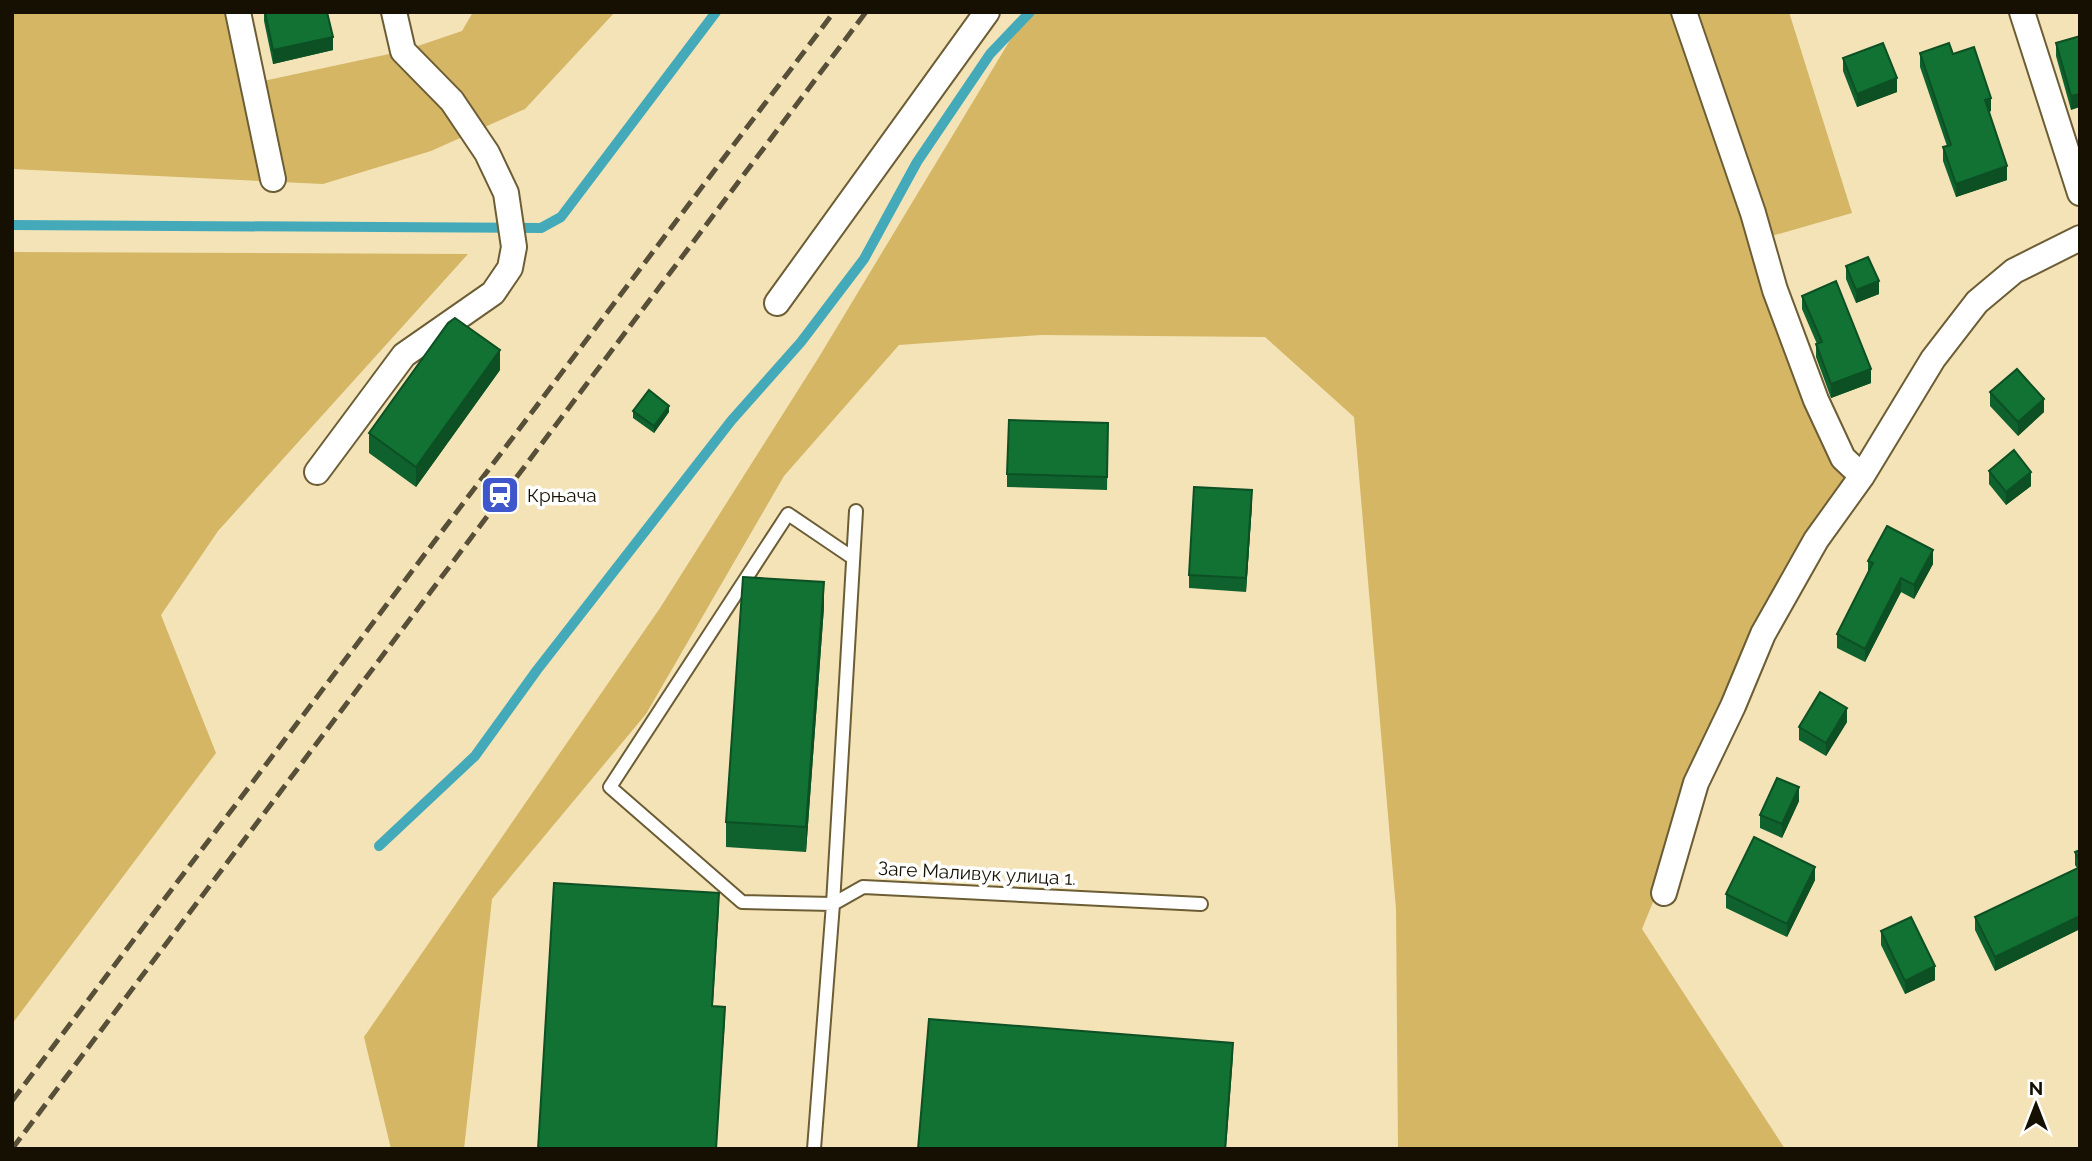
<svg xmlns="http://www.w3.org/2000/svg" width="2092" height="1161" font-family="Raleway,sans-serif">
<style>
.green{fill:#d4b665}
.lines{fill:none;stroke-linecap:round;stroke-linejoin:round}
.stream{stroke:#44aaba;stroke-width:10}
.service-casing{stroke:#6c5d35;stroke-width:16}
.minor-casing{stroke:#6c5d35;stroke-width:28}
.service{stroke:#fff;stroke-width:12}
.minor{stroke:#fff;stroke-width:24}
.rail{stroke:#574f38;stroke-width:5;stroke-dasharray:14 7;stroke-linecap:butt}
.wall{fill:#0f622d}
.shaded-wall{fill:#0c5024}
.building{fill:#117234;stroke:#0c5024;stroke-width:2}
.labels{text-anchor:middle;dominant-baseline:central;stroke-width:7;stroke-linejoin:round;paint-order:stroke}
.poi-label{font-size:19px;fill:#151002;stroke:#fff;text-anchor:start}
.street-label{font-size:19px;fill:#151002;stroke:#fff}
</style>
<rect width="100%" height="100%" fill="#f3e3b7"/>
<path class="green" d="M 12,12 L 238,12 L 254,83 L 403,51 L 462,31 L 473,12 L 615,12 L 525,109 L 431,151 L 323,184 L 12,169 Z
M 1027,12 L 1789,12 L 1852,213 L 1761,239 L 1824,421 L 1862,476 L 1763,634 L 1642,929 L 1785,1149 L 1398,1149 L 1396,909 L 1354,417 L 1265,337 L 1041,335 L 899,345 L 784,476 L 646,714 L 492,899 L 464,1149 L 391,1149 L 364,1037 L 660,608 L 819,357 Z
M 12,252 L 468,254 L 218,531 L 161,615 L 216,753 L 12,1024 Z"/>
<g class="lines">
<path class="stream" d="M 12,225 L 541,228 L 561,217 L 716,12
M 379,846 L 475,756 L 537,670 L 731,421 L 801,342 L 864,259 L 917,162 L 990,54 L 1030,12"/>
<g class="service-casing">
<path id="service" d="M 833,904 L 742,902 L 610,787 L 788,514 L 853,558
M 833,904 L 863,887 L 1201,904
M 814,1149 L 833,904 L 856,511"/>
</g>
<g class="minor-casing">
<path id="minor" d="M 238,12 L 273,179
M 1684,12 L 1753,213 L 1775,290 L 1816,400 L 1843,458 L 1862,476
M 2022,12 L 2080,193
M 777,303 L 987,12
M 317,472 L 404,355 L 493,293 L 510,268 L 514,247 L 506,193 L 487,153 L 452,101 L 403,51 L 394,12
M 1664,893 L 1696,783 L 1733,706 L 1763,634 L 1816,540 L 1862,476 L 1933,359 L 1977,302 L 2014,271 L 2080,238"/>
</g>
<use href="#service" class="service"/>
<use href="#minor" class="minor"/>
<path class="rail" d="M 12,1101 L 834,12
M 12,1149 L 866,12"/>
</g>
<path class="wall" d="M 264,12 L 327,12 L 333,50 L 273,64 L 264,21 Z
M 2080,36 L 2071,110 L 2056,56 L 2056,43 Z
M 1920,53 L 1953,54 L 1991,111 L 1989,112 L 2007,180 L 1956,197 L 1943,161 L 1943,147 L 1947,146 L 1920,67 Z
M 1843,58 L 1897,92 L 1857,107 L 1843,71 Z
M 1846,266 L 1879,294 L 1856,303 L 1846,279 Z
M 1802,296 L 1871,383 L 1831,398 L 1816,357 L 1816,344 L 1817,344 L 1802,309 Z
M 500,370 L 416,487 L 369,453 L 369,433 Z
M 1990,392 L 2044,412 L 2018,436 L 1990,406 Z
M 633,411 L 669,412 L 654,433 L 633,418 Z
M 1108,423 L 1107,490 L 1007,487 L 1007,474 Z
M 1989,471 L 2031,486 L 2006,505 L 1989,484 Z
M 1252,504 L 1246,592 L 1189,588 L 1189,575 Z
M 1868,561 L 1933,564 L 1914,599 L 1901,592 L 1865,662 L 1837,648 L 1837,634 L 1868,573 Z
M 824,607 L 806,852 L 726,847 L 726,822 Z
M 1847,722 L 1826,756 L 1799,740 L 1799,727 Z
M 1799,801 L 1782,838 L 1760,828 L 1760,815 Z
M 2080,850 L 2080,929 L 1995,971 L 1975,930 L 1975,917 L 2077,868 L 2075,865 L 2075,852 Z
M 1815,880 L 1787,937 L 1726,908 L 1726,894 Z
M 1881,931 L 1935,980 L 1905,994 L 1881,945 Z"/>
<path class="shaded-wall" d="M 333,37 L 333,50 L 273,64 L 273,50 Z
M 1897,78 L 1897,92 L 1857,107 L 1857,94 Z
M 2080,94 L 2080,107 L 2071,110 L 2071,96 Z
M 1991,98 L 1991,111 L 1985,113 L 1985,100 Z
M 2007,166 L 2007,180 L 1956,197 L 1956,184 Z
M 1879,281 L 1879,294 L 1856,303 L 1856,290 Z
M 500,350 L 500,370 L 416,487 L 416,467 Z
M 1871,369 L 1871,383 L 1831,398 L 1831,384 Z
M 2044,399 L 2044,412 L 2018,436 L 2018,422 Z
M 669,406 L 669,412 L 654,433 L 654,426 Z
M 2031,472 L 2031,486 L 2006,505 L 2006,492 Z
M 1252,490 L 1252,504 L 1246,592 L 1246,578 Z
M 1933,550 L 1933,564 L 1914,599 L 1914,585 Z
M 1901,578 L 1901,592 L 1865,662 L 1865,649 Z
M 824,582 L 824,607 L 806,852 L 806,827 Z
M 1847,708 L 1847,722 L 1826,756 L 1826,743 Z
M 1799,787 L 1799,801 L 1782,838 L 1782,824 Z
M 1815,867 L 1815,880 L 1787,937 L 1787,924 Z
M 719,893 L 719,907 L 712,1019 L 712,1006 Z
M 2080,916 L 2080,929 L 1995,971 L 1995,957 Z
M 1935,966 L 1935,980 L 1905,994 L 1905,981 Z
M 725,1007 L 725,1020 L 716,1149 Z
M 1233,1043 L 1233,1056 L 1226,1149 L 1225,1149 Z"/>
<path class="building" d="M 265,12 L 327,12 L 333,37 L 273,50 Z
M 2080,36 L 2080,94 L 2071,96 L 2056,43 Z
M 1883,43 L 1897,78 L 1857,94 L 1843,58 Z
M 1949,43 L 1953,54 L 1974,47 L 1991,98 L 1985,100 L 2007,166 L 1956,184 L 1943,147 L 1951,145 L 1920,53 Z
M 1868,257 L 1879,281 L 1856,290 L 1846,266 Z
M 1836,281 L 1871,369 L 1831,384 L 1816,344 L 1822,342 L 1802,296 Z
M 455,318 L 500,350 L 416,467 L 369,433 L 448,323 Z
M 2017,369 L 2044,399 L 2018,422 L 1990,392 Z
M 649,390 L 669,406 L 654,426 L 633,411 Z
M 1009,420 L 1108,423 L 1107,477 L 1007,474 Z
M 2014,450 L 2031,472 L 2006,492 L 1989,471 Z
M 1194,487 L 1252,490 L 1246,578 L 1189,575 Z
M 1887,526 L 1933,550 L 1914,585 L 1901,578 L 1865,649 L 1837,634 L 1873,563 L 1868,561 Z
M 743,577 L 824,582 L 806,827 L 726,822 Z
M 1820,692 L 1847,708 L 1826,743 L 1799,727 Z
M 1777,778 L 1799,787 L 1782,824 L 1760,815 Z
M 1754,837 L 1815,867 L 1787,924 L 1726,894 Z
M 2080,850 L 2080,861 L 2075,852 Z
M 2080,867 L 2080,916 L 1995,957 L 1975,917 Z
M 554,883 L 719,893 L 712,1006 L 725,1007 L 716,1149 L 538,1149 Z
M 1911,917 L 1935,966 L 1905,981 L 1881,931 Z
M 929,1019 L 1233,1043 L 1225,1149 L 918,1149 Z"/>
<defs>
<g id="station-square" transform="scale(2.0125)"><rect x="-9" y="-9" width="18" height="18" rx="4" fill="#3f57ca" stroke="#fff"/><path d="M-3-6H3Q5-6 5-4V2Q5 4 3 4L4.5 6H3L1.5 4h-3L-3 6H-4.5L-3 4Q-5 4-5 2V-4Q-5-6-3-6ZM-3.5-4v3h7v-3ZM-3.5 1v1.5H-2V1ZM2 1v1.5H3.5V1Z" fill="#fff"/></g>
</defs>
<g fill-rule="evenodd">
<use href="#station-square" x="500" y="495"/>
</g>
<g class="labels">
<g class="poi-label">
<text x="527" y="495">Крњача</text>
</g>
<g class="street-label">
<text transform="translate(977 873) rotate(3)">Заге Маливук улица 1.</text>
</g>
</g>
<rect width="2092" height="1161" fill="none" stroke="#151002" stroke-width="28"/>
<g transform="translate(2036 1105)" stroke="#ffffff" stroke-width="5" paint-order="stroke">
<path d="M0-5L12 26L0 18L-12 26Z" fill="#151002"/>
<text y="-10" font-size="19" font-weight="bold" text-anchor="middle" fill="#151002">N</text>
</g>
</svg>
